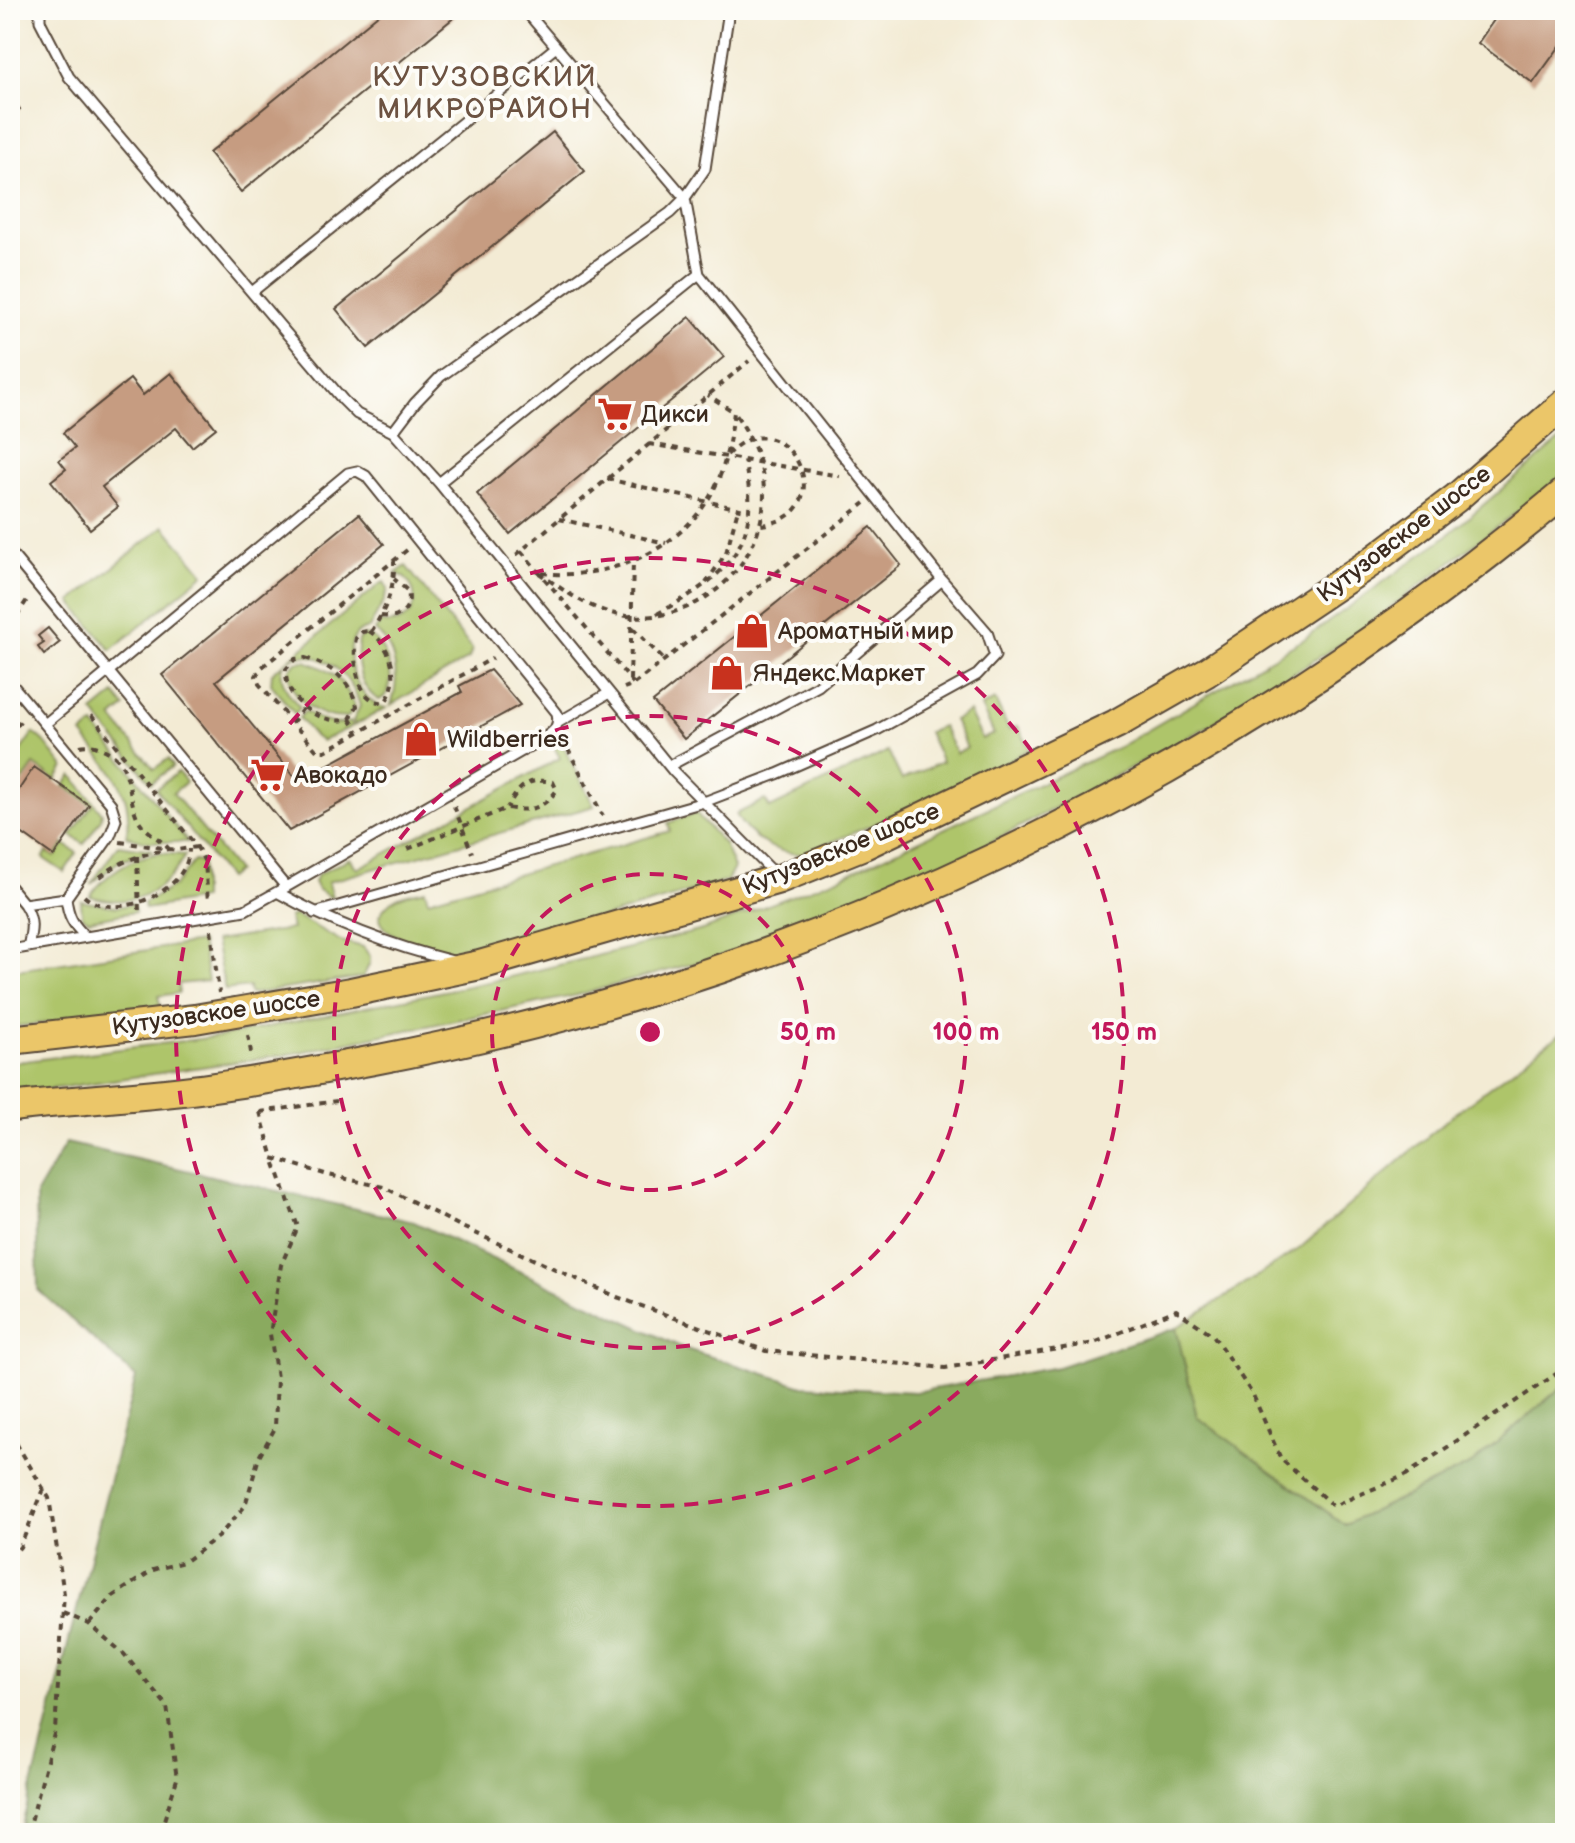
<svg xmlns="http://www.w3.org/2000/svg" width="1575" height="1843" font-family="'Balsamiq Sans',sans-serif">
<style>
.green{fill:#aec56a;stroke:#747844;stroke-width:2}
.forest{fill:#8aaa5e;stroke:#626a3e;stroke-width:2}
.building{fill:#c69c81}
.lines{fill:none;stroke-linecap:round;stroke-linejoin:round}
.service-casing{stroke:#574739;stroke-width:13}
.primary-casing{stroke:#574739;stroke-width:32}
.path{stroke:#574739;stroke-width:4;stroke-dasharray:6 6;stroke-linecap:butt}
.service{stroke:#fff;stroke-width:9}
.primary{stroke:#ebc669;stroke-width:28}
.ring{fill:none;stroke:#c2185b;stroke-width:4;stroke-dasharray:14 10}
.labels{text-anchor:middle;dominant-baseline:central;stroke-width:8;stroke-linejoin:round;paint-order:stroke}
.poi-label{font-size:24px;fill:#3b2a1e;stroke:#fdfcf7;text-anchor:start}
.street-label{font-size:24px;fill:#3b2a1e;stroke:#fdfcf7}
.quarter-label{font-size:28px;letter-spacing:2px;fill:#6c5241;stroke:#fdfcf7}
.centre{fill:#c2185b;stroke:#fdfcf7;stroke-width:4}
.ring-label{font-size:24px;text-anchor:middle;font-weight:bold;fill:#c2185b;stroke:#fdfcf7;stroke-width:8;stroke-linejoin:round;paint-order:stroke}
</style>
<rect width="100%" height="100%" fill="#fdfcf7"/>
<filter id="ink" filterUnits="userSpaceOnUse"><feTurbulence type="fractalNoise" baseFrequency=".0125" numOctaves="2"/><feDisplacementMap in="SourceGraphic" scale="16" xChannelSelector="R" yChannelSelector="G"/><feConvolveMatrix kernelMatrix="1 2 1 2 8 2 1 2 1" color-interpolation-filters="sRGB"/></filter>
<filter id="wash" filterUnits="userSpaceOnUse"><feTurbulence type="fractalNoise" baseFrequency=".006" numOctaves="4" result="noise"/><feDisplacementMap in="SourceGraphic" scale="32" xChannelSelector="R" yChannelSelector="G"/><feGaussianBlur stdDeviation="1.8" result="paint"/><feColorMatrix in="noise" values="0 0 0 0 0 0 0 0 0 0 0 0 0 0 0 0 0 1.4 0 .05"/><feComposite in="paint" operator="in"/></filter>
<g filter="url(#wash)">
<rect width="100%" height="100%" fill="#f3ebd4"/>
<path class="green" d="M 1565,436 L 1565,472 L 1546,490 L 1353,636 L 1207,727 L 931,874 L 754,947 L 578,995 L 290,1054 L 10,1095 L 10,1063 L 223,1036 L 493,981 L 703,930 L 841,877 L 1119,747 L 1306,638 L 1444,538 Z
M 164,526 L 204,574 L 111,650 L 71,602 Z
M 406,566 L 472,649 L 469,658 L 391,705 C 400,680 397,648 375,631 L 381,622 C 415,631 428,586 396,573 Z
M 384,582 L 388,589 L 384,601 L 369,628 C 334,633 353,703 386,708 L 355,725 L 353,721 L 360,706 C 339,632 242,646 300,707 L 295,714 L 271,684 L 272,673 L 287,661 L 380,584 Z
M 364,635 C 387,636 402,691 379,700 C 359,689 355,660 359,640 Z
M 305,661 C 330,669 346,681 354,706 L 348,717 C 322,722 287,698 289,670 L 296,662 Z
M 115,694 L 125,707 L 112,718 L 154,769 L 168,759 L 173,766 L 151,783 L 93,712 Z
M 995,700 L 1009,730 L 1018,726 L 1030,749 L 953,791 L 803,854 C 777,855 747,837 736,814 L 765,800 L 770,808 L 888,751 L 902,780 L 942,762 L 928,732 L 942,726 L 956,753 L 967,748 L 954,720 L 969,712 L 982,739 L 994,734 L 981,707 Z
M 305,711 C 320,720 333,727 350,722 L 353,726 L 322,741 L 315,737 L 299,718 Z
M 94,725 L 188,842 L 148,842 L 126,836 C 136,791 108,767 82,734 Z
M 33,733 L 42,739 L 64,767 L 56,780 L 34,765 L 14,793 L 10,790 L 10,765 Z
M 560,739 L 594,806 L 328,882 L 332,898 L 318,890 L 314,882 L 317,875 L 350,858 L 357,869 L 560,758 L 552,743 Z
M 178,772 L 186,782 L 173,793 L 237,871 L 228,878 L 156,789 Z
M 72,775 L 102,813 L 101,819 L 84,844 L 71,835 L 92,805 L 64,786 Z
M 696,813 L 724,844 L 734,868 L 727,881 L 473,956 C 453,954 400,943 385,928 C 382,925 381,920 379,916 C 390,896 404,895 425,890 L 428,900 L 670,831 L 668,823 Z
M 64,844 L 77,853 L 64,872 L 43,858 L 47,852 L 55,857 Z
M 118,845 L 153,850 L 118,862 L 91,884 Z
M 159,853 L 185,855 C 166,893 131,909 90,896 C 108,871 129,859 159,853 Z
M 194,861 L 202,862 L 202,899 L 145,909 L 144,903 L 174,886 Z
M 81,901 L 117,907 L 133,904 L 135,912 L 89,920 L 82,916 Z
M 295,915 L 341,941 L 363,947 L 370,956 L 370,963 L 363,977 L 250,994 L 249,987 L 225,990 L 215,941 L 292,929 L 289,917 Z
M 201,942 L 208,981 L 178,984 L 179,993 L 158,996 L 161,1010 L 10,1027 L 10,971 Z
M 1565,1030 L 1565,1384 L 1472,1464 L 1345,1525 L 1197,1417 L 1176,1328 L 1299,1249 L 1449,1118 Z"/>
<path class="forest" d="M 66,1143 L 414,1222 L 683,1348 L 803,1386 L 915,1392 L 1058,1367 L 1176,1328 L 1197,1417 L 1345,1525 L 1472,1464 L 1565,1384 L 1565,1833 L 20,1833 L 136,1377 L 38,1290 L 36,1194 Z"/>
<g id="blocks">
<path class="building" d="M 384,10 L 453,10 L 457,15 L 241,192 L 209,153 Z
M 1501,10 L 1565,10 L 1565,39 L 1533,83 L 1478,43 Z
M 10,95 L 20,109 L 10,117 Z
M 553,132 L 585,171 L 368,348 L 336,309 Z
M 690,317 L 724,357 L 510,534 L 477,494 Z
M 171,373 L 216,428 L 192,447 L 176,428 L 102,487 L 118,507 L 90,529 L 51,481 L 66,469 L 59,460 L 75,448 L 63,433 L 130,379 L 143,395 Z
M 359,514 L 384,544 L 216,681 L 298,781 L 462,692 L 459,686 L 490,670 L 520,705 L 289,831 L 162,675 Z
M 871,527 L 901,565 L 684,739 L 653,702 Z
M 48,628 L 60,642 L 44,655 L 38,647 L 44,643 L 38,636 Z
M 34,767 L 89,805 L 54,856 L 10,825 L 10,803 Z"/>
</g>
</g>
<g filter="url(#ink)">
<use href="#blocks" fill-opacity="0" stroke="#574739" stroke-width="2"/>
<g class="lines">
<g class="service-casing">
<path id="service" d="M 40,10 L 40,21 L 69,77 L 343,400 L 357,414 L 393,432
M 525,10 L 685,198 L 670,213 L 441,376 L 415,403 L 393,432 L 439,483 L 673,771 L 777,876
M 252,292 L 556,47
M 439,483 L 699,274
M 10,552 L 286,887 L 245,910 L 10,950
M 10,682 L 111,804 L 116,820 L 110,836 L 66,898 L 24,904 L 10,887
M 559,722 L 609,693
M 45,724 L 348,473 L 357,471 L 366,476 L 557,713 C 560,728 553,732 541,740 L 286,887
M 669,766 L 818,686 L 942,580
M 277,892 C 332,923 391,946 453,961
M 66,898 C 68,916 73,925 86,937
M 24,904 C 34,919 32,930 28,947
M 314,913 L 704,802 L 777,774 L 877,730 L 977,675 L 995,656 L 987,632 L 942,580 L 699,274 L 685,198 L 705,169 L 729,10"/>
</g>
<g class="primary-casing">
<path id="primary" d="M 10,1040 L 195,1019 L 351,992 L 480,965 L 779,879 L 864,845 L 1116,724 L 1207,672 L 1370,563 L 1456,498 L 1565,403
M 10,1107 C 78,1099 147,1097 214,1087 C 268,1080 321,1070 374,1060 C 814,976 1223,779 1565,492"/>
</g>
<path class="path" d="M 649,444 L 840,476
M 727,455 C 783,393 849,514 761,525
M 607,479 L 749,511
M 559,519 L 666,543
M 407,550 L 261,668 L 256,676 L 259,684 L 317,751 L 325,751 L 493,658
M 521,551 L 634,684 L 624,688
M 516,555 L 749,361
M 539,573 C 566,592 592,612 627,616 C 704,625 773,556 763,479 C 760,453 748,432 734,412
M 542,573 C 619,582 704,541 725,460 C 729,444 732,428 734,412 L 708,395
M 706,583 L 726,553 L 738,509
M 657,614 C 726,576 764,546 744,460
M 381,616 L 395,617 C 406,612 411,604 408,591 L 394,579
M 10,626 L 29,597
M 633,628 L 665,661
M 369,631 C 391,644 402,681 385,702 C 357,706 352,658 356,638 L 362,632 Z
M 371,632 C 386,609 395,588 394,561
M 305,658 C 332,666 349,679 357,706 L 350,719 C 321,727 283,700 286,669 L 295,659 Z
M 630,680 L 633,562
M 634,684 L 865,503
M 91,715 L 197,847 L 205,862 L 208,902
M 350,719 L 358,732
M 292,723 L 304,707
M 10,736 L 22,718
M 562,738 L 603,816
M 80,746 C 89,744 97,746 105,750 C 134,765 126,792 137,817 C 144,832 159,837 169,849
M 454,806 L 472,853
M 120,842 L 177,850 L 197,847
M 408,849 L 507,808 C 530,812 543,809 557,790 L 553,782 C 526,777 519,787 507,808
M 137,856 L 139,913
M 100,877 C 121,860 143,854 169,849
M 84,896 C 113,923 189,893 189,849
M 211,930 L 219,993
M 248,1035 L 252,1058
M 260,1112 L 273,1158 L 328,1175 L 384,1187 L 462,1227 L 617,1297 L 766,1351 L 945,1368 L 1094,1343 L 1176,1310 L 1213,1335 L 1253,1395 L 1281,1459 L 1333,1506 L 1406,1475 L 1565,1368
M 260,1112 L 337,1101
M 10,1433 L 49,1498 L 64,1594 L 55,1730 L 28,1833
M 10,1558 L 20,1547 L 44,1489
M 63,1613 L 89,1624 L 124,1654 L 167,1706 L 177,1779 L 160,1833
M 89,1624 L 113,1596 L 153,1570 L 184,1562 L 219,1536 L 245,1506 L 259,1457 L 275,1428 L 277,1378 L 270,1334 L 281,1265 L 298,1227 L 273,1158"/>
<use href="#service" class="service"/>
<use href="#primary" class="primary"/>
</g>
</g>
<g class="ring">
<circle cx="650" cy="1032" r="158"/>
<circle cx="650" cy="1032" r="316"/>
<circle cx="650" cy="1032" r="474"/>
</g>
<defs>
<g id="supermarket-bare" transform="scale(2.76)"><path d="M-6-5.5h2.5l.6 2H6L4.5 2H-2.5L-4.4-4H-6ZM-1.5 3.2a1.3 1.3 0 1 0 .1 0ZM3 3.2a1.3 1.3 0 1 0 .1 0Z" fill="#c8321e" stroke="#fdfcf7" stroke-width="2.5" paint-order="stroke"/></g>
<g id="shop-bare" transform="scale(2.76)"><path d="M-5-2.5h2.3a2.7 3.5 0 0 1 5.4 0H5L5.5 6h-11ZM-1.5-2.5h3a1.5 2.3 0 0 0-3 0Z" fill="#c8321e" stroke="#fdfcf7" stroke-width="2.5" paint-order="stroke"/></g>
</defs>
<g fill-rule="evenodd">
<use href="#supermarket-bare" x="615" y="414"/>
<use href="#shop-bare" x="752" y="631"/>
<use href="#shop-bare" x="727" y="673"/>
<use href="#shop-bare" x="421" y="739"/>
<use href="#supermarket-bare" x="268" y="775"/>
</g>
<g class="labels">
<g class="poi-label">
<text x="641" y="414">Дикси</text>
<text x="778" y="631">Ароматный мир</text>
<text x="753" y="673">Яндекс.Маркет</text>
<text x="447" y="739">Wildberries</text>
<text x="294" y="775">Авокадо</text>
</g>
<g class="street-label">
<text transform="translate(1404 534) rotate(-37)">Кутузовское шоссе</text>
<text transform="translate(841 849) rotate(-22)">Кутузовское шоссе</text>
<text transform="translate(216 1013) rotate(-8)">Кутузовское шоссе</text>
</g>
<g class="quarter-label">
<text x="485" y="77">КУТУЗОВСКИЙ<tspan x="485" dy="32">МИКРОРАЙОН</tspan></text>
</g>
</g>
<circle cx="650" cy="1032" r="12" class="centre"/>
<g class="ring-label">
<text x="808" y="1040">50 m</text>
<text x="966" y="1040">100 m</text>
<text x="1124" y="1040">150 m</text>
</g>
<rect width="1575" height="1843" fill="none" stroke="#fdfcf7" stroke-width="40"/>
</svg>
